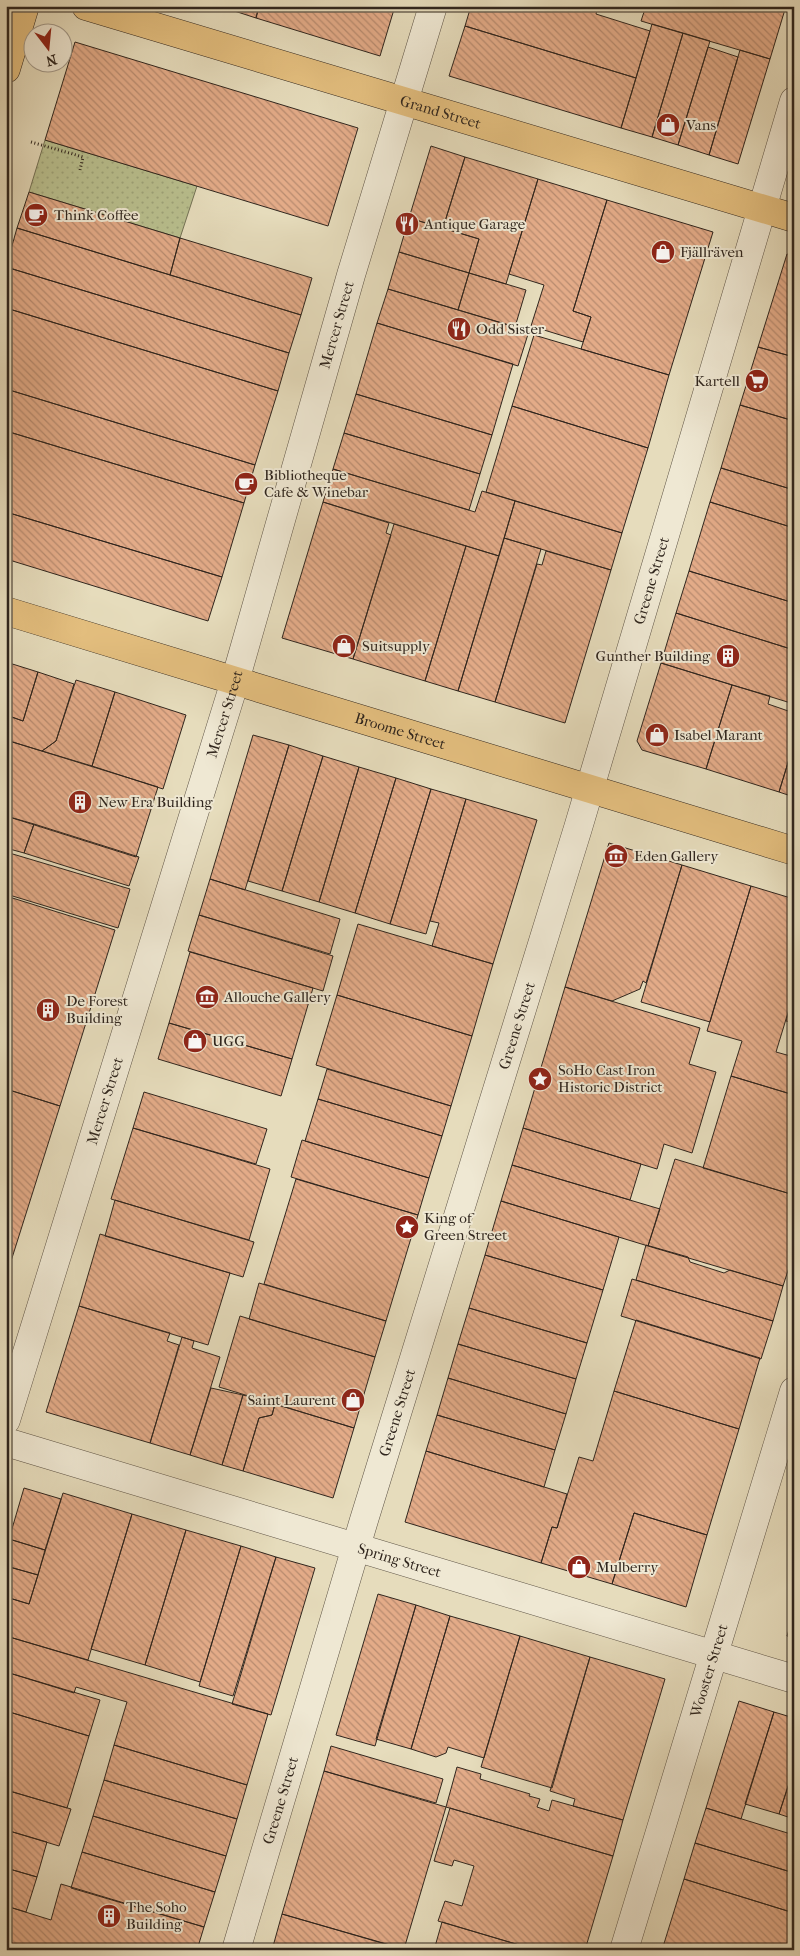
<svg xmlns="http://www.w3.org/2000/svg" width="800" height="1956" font-family="'IM FELL French Canon',serif">
<style>
.garden{fill:url(#garden-dots);stroke:#747256}
.building{fill:url(#building-back-hatch);stroke:#30261e}
.lines{fill:none;stroke-linecap:round;stroke-linejoin:round}
.minor-casing{stroke:#5e5446;stroke-width:29}
.major-casing{stroke:#30261e;stroke-width:29}
.path{stroke:#30261e;stroke-width:3;stroke-dasharray:1 2.5;stroke-linecap:butt}
.minor{stroke:#efe8d3;stroke-width:28}
.major{stroke:#e3be7e;stroke-width:28}
.labels{text-anchor:middle;dominant-baseline:central;stroke-width:4;stroke-linejoin:round;paint-order:stroke}
.street-label{font-size:15px;fill:#30261e;stroke:#efe8d3}
.poi-label{font-size:15px;fill:#30261e;stroke:#efe8d3;text-anchor:start}
</style>
<defs>
<pattern id="garden-dots" width="8" height="8" patternUnits="userSpaceOnUse" patternTransform="scale(1.25)"><rect width="8" height="8" fill="#b9bf8e"/><path d="M2 2h.1M6 6h.1" fill="none" stroke="#9fa47a" stroke-width="1.8" stroke-linecap="round"/></pattern>
<pattern id="building-back-hatch" width="6" height="6" patternUnits="userSpaceOnUse" patternTransform="scale(1.25)"><rect width="6" height="6" fill="#e3ab88"/><path d="M-1 5l2 2M0 0l6 6M5-1l2 2" fill="none" stroke="#b88b6f"/></pattern>
</defs>
<rect width="100%" height="100%" fill="#e6dcbc"/>
<filter id="stains"><feTurbulence type="fractalNoise" baseFrequency=".004" numOctaves="4"/><feColorMatrix values="0 0 0 0 .2 0 0 0 0 .09 0 0 0 0 .02 0 0 0 .5 -.17"/></filter>
<radialGradient id="worn" r=".72"><stop offset=".6" stop-color="#630" stop-opacity="0"/><stop offset="1" stop-color="#630" stop-opacity=".3"/></radialGradient>
<path class="garden" d="M 45,140 L 197,186 L 180,238 L 29,192 Z"/>
<path class="building" d="M 219,6 L 259,6 L 256,18 Z
M 259,6 L 395,6 L 380,56 L 256,18 Z
M 471,6 L 598,6 L 596,14 L 650,31 L 636,78 L 465,26 Z
M 646,6 L 786,6 L 770,59 L 641,21 Z
M 652,24 L 683,33 L 652,137 L 621,128 Z
M 465,26 L 636,78 L 621,128 L 449,76 Z
M 683,33 L 710,41 L 678,145 L 652,137 Z
M 75,42 L 358,128 L 328,226 L 45,140 Z
M 708,47 L 738,57 L 709,155 L 678,145 Z
M 740,50 L 770,59 L 738,164 L 709,155 Z
M 431,146 L 465,157 L 443,228 L 409,218 Z
M 465,157 L 538,179 L 506,284 L 469,273 L 479,239 L 443,228 Z
M 538,179 L 607,200 L 573,311 L 591,317 L 583,342 L 531,326 L 544,285 L 509,274 Z
M 29,192 L 180,238 L 170,275 L 17,228 Z
M 607,200 L 713,232 L 669,375 L 581,349 L 591,317 L 573,311 Z
M 409,218 L 479,239 L 469,273 L 399,252 Z
M 17,228 L 301,315 L 289,353 L 6,267 Z
M 180,238 L 312,278 L 301,315 L 170,275 Z
M 399,252 L 469,273 L 458,310 L 388,289 Z
M 787,254 L 794,256 L 794,357 L 758,347 Z
M 6,267 L 289,353 L 278,391 L 6,308 Z
M 469,273 L 526,290 L 515,327 L 458,310 Z
M 388,289 L 529,331 L 518,366 L 377,323 Z
M 6,308 L 278,391 L 255,465 L 6,389 Z
M 377,323 L 513,364 L 492,435 L 356,394 Z
M 534,335 L 669,375 L 648,448 L 512,406 Z
M 758,347 L 794,357 L 794,421 L 740,405 Z
M 6,389 L 255,465 L 244,503 L 6,431 Z
M 356,394 L 492,435 L 480,474 L 344,433 Z
M 740,405 L 794,421 L 794,490 L 721,468 Z
M 512,406 L 648,448 L 622,533 L 486,492 Z
M 6,431 L 244,503 L 222,577 L 6,512 Z
M 344,433 L 480,474 L 469,510 L 333,469 Z
M 721,468 L 794,490 L 794,528 L 710,502 Z
M 333,469 L 475,512 L 482,491 L 515,501 L 499,556 L 323,502 Z
M 515,501 L 622,533 L 611,570 L 504,538 Z
M 323,502 L 389,523 L 386,533 L 391,535 L 353,659 L 282,638 Z
M 710,502 L 794,528 L 794,603 L 689,571 Z
M 6,512 L 222,577 L 208,621 L 6,559 Z
M 394,524 L 466,546 L 425,681 L 353,659 Z
M 504,538 L 541,549 L 495,702 L 458,691 Z
M 466,546 L 499,556 L 458,691 L 425,681 Z
M 546,551 L 611,570 L 565,723 L 495,702 L 537,564 L 542,565 Z
M 689,571 L 794,603 L 794,650 L 676,613 Z
M 676,613 L 794,650 L 794,704 L 661,663 Z
M 6,662 L 38,672 L 23,721 L 6,715 Z
M 661,663 L 732,685 L 706,769 L 642,750 L 637,741 Z
M 38,672 L 74,684 L 56,741 L 42,751 L 6,740 L 6,715 L 23,721 Z
M 76,680 L 115,692 L 92,766 L 42,751 L 56,741 Z
M 732,685 L 770,696 L 768,704 L 794,713 L 794,743 L 779,792 L 706,769 Z
M 115,692 L 186,715 L 163,789 L 92,766 Z
M 253,735 L 289,745 L 245,890 L 210,879 Z
M 6,740 L 158,787 L 136,857 L 6,816 Z
M 794,743 L 794,797 L 779,792 Z
M 289,745 L 323,756 L 282,891 L 248,881 Z
M 323,756 L 359,767 L 319,902 L 282,891 Z
M 359,767 L 396,778 L 355,913 L 319,902 Z
M 396,778 L 431,789 L 390,924 L 355,913 Z
M 431,789 L 466,799 L 426,934 L 390,924 Z
M 466,799 L 537,820 L 493,964 L 432,946 L 439,923 L 430,921 Z
M 6,816 L 34,824 L 24,853 L 6,848 Z
M 34,824 L 139,857 L 129,886 L 24,853 Z
M 609,843 L 682,865 L 646,983 L 643,981 L 640,989 L 612,1001 L 565,987 Z
M 6,852 L 130,889 L 118,928 L 6,894 Z
M 682,865 L 751,886 L 710,1022 L 641,1002 Z
M 210,879 L 340,919 L 330,954 L 199,915 Z
M 751,886 L 794,899 L 794,993 L 776,1052 L 794,1057 L 794,1095 L 731,1076 L 742,1041 L 707,1031 Z
M 6,896 L 115,930 L 60,1106 L 6,1089 Z
M 199,915 L 333,956 L 323,991 L 188,951 Z
M 358,924 L 493,964 L 472,1036 L 337,995 Z
M 190,952 L 313,988 L 292,1059 L 169,1023 Z
M 565,987 L 700,1028 L 689,1064 L 716,1072 L 692,1153 L 664,1144 L 657,1169 L 523,1128 Z
M 794,993 L 794,1023 L 786,1021 Z
M 337,995 L 472,1036 L 451,1106 L 316,1065 Z
M 169,1023 L 292,1059 L 281,1096 L 158,1059 Z
M 327,1069 L 451,1106 L 442,1136 L 318,1099 Z
M 731,1076 L 794,1095 L 794,1195 L 703,1168 Z
M 6,1089 L 60,1106 L 6,1277 Z
M 144,1092 L 267,1129 L 256,1164 L 133,1128 Z
M 318,1099 L 442,1136 L 429,1178 L 305,1141 Z
M 133,1128 L 270,1169 L 249,1240 L 111,1199 Z
M 523,1128 L 641,1164 L 630,1200 L 512,1165 Z
M 302,1140 L 429,1178 L 418,1215 L 291,1177 Z
M 675,1159 L 794,1195 L 794,1252 L 783,1286 L 648,1246 Z
M 512,1165 L 660,1209 L 648,1246 L 501,1201 Z
M 296,1179 L 418,1215 L 386,1321 L 264,1284 Z
M 115,1200 L 254,1242 L 243,1277 L 105,1236 Z
M 501,1201 L 619,1237 L 603,1290 L 485,1255 Z
M 100,1234 L 230,1273 L 208,1345 L 79,1306 Z
M 646,1245 L 688,1257 L 690,1262 L 724,1273 L 730,1270 L 783,1286 L 773,1321 L 636,1280 Z
M 485,1255 L 603,1290 L 587,1343 L 469,1308 Z
M 632,1279 L 773,1321 L 761,1359 L 621,1316 Z
M 259,1283 L 386,1321 L 375,1357 L 249,1319 Z
M 79,1306 L 170,1333 L 167,1341 L 179,1345 L 150,1443 L 46,1412 Z
M 469,1308 L 587,1343 L 576,1379 L 458,1344 Z
M 240,1316 L 375,1357 L 354,1428 L 219,1387 Z
M 636,1320 L 760,1358 L 739,1429 L 614,1391 Z
M 182,1337 L 194,1341 L 192,1348 L 220,1357 L 190,1455 L 150,1443 Z
M 458,1344 L 576,1379 L 566,1414 L 448,1378 Z
M 448,1378 L 566,1414 L 555,1450 L 437,1415 Z
M 211,1388 L 243,1395 L 222,1465 L 190,1455 Z
M 614,1391 L 739,1429 L 707,1535 L 634,1513 L 612,1584 L 541,1563 L 552,1527 L 557,1528 L 579,1457 L 593,1461 Z
M 243,1395 L 275,1404 L 272,1415 L 259,1418 L 243,1471 L 222,1465 Z
M 275,1404 L 354,1428 L 333,1498 L 243,1471 L 259,1418 L 272,1415 Z
M 437,1415 L 555,1450 L 544,1487 L 426,1451 Z
M 426,1451 L 567,1494 L 557,1528 L 552,1527 L 541,1563 L 405,1522 Z
M 24,1488 L 61,1499 L 45,1550 L 9,1539 Z
M 63,1493 L 132,1514 L 88,1660 L 6,1636 L 6,1597 L 29,1604 Z
M 634,1513 L 707,1535 L 686,1607 L 612,1584 Z
M 132,1514 L 186,1530 L 145,1665 L 91,1649 Z
M 186,1530 L 241,1546 L 200,1682 L 145,1665 Z
M 9,1539 L 45,1550 L 38,1575 L 6,1566 Z
M 241,1546 L 276,1557 L 233,1696 L 199,1686 Z
M 276,1557 L 315,1568 L 271,1715 L 232,1704 Z
M 6,1566 L 38,1575 L 29,1604 L 6,1597 Z
M 378,1594 L 416,1605 L 375,1746 L 336,1735 Z
M 416,1605 L 450,1616 L 411,1749 L 376,1739 Z
M 794,1613 L 794,1638 L 787,1636 Z
M 450,1616 L 520,1636 L 484,1758 L 448,1747 L 446,1753 L 436,1757 L 411,1749 Z
M 6,1636 L 268,1714 L 247,1785 L 114,1745 L 127,1702 L 76,1687 L 74,1693 L 6,1672 Z
M 520,1636 L 590,1657 L 552,1788 L 481,1767 Z
M 590,1657 L 665,1679 L 623,1820 L 573,1806 L 575,1799 L 550,1791 Z
M 6,1672 L 100,1700 L 89,1736 L 6,1711 Z
M 739,1701 L 774,1712 L 741,1819 L 706,1808 Z
M 6,1711 L 89,1736 L 67,1808 L 6,1790 Z
M 774,1712 L 794,1718 L 794,1768 L 779,1814 L 745,1804 Z
M 114,1745 L 247,1785 L 237,1819 L 104,1780 Z
M 331,1746 L 443,1779 L 436,1803 L 324,1771 Z
M 457,1767 L 481,1774 L 480,1779 L 530,1794 L 529,1796 L 540,1799 L 537,1807 L 549,1811 L 552,1800 L 623,1820 L 613,1856 L 446,1807 Z
M 794,1768 L 794,1819 L 779,1814 Z
M 324,1771 L 446,1807 L 404,1949 L 282,1914 Z
M 104,1780 L 237,1819 L 226,1856 L 93,1816 Z
M 6,1790 L 71,1809 L 59,1846 L 6,1830 Z
M 450,1808 L 613,1856 L 585,1950 L 536,1950 L 438,1921 L 445,1901 L 462,1906 L 474,1866 L 454,1860 L 452,1866 L 434,1861 Z
M 706,1808 L 794,1835 L 794,1862 L 791,1872 L 695,1843 Z
M 93,1816 L 226,1856 L 215,1892 L 82,1852 Z
M 6,1830 L 47,1842 L 37,1877 L 6,1868 Z
M 695,1843 L 794,1873 L 794,1913 L 684,1879 Z
M 82,1852 L 215,1892 L 204,1927 L 71,1888 Z
M 6,1868 L 37,1877 L 26,1912 L 6,1906 Z
M 684,1879 L 794,1913 L 794,1950 L 662,1950 Z
M 61,1884 L 204,1927 L 197,1950 L 6,1950 L 6,1906 L 51,1920 Z
M 282,1914 L 399,1948 L 399,1950 L 272,1950 Z
M 442,1922 L 536,1950 L 434,1950 Z"/>
<g class="lines">
<g class="minor-casing">
<g id="minor">
<path id="s1" d="M 6,1420 L 235,681 L 351,275 L 433,6"/>
<path id="s2" d="M 6,1442 L 794,1679"/>
<path id="s3" d="M 236,1950 L 364,1520 L 578,828 L 794,101"/>
<path id="s4" d="M 624,1950 L 794,1391"/>
</g>
</g>
<g class="major-casing">
<g id="major">
<path id="s5" d="M 86,6 L 794,218"/>
<path d="M 6,69 L 25,6"/>
<path id="s6" d="M 6,611 L 794,851"/>
</g>
</g>
<path class="path" d="M 31,142 L 83,157 L 80,170"/>
<use href="#minor" class="minor"/>
<use href="#major" class="major"/>
</g>
<defs>
<g id="shop-disc" transform="scale(1.25)"><circle r="9.5" fill="#8f2418" stroke="#efe8d3"/><path d="M-5-2.5h2.3a2.7 3.5 0 0 1 5.4 0H5L5.5 6h-11ZM-1.5-2.5h3a1.5 2.3 0 0 0-3 0Z" fill="#fff"/></g>
<g id="cafe-disc" transform="scale(1.25)"><circle r="9.5" fill="#8f2418" stroke="#efe8d3"/><path d="M-5.5-4.5H6V0H3Q3 3.5 0 3.5H-2.5Q-5.5 3.5-5.5 0ZM3-3.2v2h1.7v-2ZM-6 4.5H4V6H-6Z" fill="#fff"/></g>
<g id="restaurant-disc" transform="scale(1.25)"><circle r="9.5" fill="#8f2418" stroke="#efe8d3"/><path d="M-5-6h1v4h1v-4h1v4h1v-4h1v5L-1.5 .5V6h-2V.5L-5-1ZM5-6V6H3V1.5H1.5Q1.5-4 5-6Z" fill="#fff"/></g>
<g id="supermarket-disc" transform="scale(1.25)"><circle r="9.5" fill="#8f2418" stroke="#efe8d3"/><path d="M-6-5.5h2.5l.6 2H6L4.5 2H-2.5L-4.4-4H-6ZM-1.5 3.2a1.3 1.3 0 1 0 .1 0ZM3 3.2a1.3 1.3 0 1 0 .1 0Z" fill="#fff"/></g>
<g id="building-disc" transform="scale(1.25)"><circle r="9.5" fill="#8f2418" stroke="#efe8d3"/><path d="M-4-6H4V6H1V3H-1V6H-4ZM-2.5-4.3h1.7v1.8h-1.7ZM.8-4.3h1.7v1.8H.8ZM-2.5-1h1.7V.8h-1.7ZM.8-1h1.7V.8H.8Z" fill="#fff"/></g>
<g id="museum-disc" transform="scale(1.25)"><circle r="9.5" fill="#8f2418" stroke="#efe8d3"/><path d="M0-6L6-3V-2H-6V-3ZM-5-1h2V3h-2ZM-1-1h2V3h-2ZM3-1h2V3H3ZM-6 4H6V6H-6Z" fill="#fff"/></g>
<g id="sight-disc" transform="scale(1.25)"><circle r="9.5" fill="#8f2418" stroke="#efe8d3"/><path d="M0-6L1.8-2.2L6-1.7L2.9 1.2L3.7 5.4L0 3.3L-3.7 5.4L-2.9 1.2L-6-1.7L-1.8-2.2Z" fill="#fff"/></g>
</defs>
<g fill-rule="evenodd">
<use href="#shop-disc" x="668" y="125"/>
<use href="#cafe-disc" x="36" y="215"/>
<use href="#restaurant-disc" x="407" y="224"/>
<use href="#shop-disc" x="663" y="252"/>
<use href="#restaurant-disc" x="459" y="329"/>
<use href="#supermarket-disc" x="757" y="381"/>
<use href="#cafe-disc" x="246" y="484"/>
<use href="#shop-disc" x="344" y="646"/>
<use href="#building-disc" x="728" y="656"/>
<use href="#shop-disc" x="657" y="735"/>
<use href="#building-disc" x="80" y="802"/>
<use href="#museum-disc" x="616" y="856"/>
<use href="#museum-disc" x="207" y="997"/>
<use href="#building-disc" x="48" y="1010"/>
<use href="#shop-disc" x="195" y="1041"/>
<use href="#sight-disc" x="540" y="1079"/>
<use href="#sight-disc" x="407" y="1227"/>
<use href="#shop-disc" x="353" y="1400"/>
<use href="#shop-disc" x="579" y="1567"/>
<use href="#building-disc" x="109" y="1916"/>
</g>
<g class="labels">
<g class="street-label">
<text stroke="none"><textPath href="#s5" startOffset="370">Grand Street</textPath></text>
<text stroke="none"><textPath href="#s1" startOffset="1144">Mercer Street</textPath></text>
<text stroke="none"><textPath href="#s3" startOffset="1431">Greene Street</textPath></text>
<text stroke="none"><textPath href="#s1" startOffset="739">Mercer Street</textPath></text>
<text stroke="none"><textPath href="#s6" startOffset="412">Broome Street</textPath></text>
<text stroke="none"><textPath href="#s3" startOffset="966">Greene Street</textPath></text>
<text stroke="none"><textPath href="#s1" startOffset="334">Mercer Street</textPath></text>
<text stroke="none"><textPath href="#s3" startOffset="561">Greene Street</textPath></text>
<text stroke="none"><textPath href="#s2" startOffset="411">Spring Street</textPath></text>
<text stroke="none"><textPath href="#s4" startOffset="292">Wooster Street</textPath></text>
<text stroke="none"><textPath href="#s3" startOffset="156">Greene Street</textPath></text>
</g>
<g class="poi-label">
<text x="686" y="125">Vans</text>
<text x="54" y="215">Think Coffee</text>
<text x="424" y="224">Antique Garage</text>
<text x="680" y="252">Fjällräven</text>
<text x="476" y="329">Odd Sister</text>
<text x="740" y="381" text-anchor="end">Kartell</text>
<text x="264" y="475">Bibliotheque<tspan x="264" dy="17">Cafe &amp; Winebar</tspan></text>
<text x="362" y="646">Suitsupply</text>
<text x="710" y="656" text-anchor="end">Gunther Building</text>
<text x="674" y="735">Isabel Marant</text>
<text x="98" y="802">New Era Building</text>
<text x="634" y="856">Eden Gallery</text>
<text x="224" y="997">Allouche Gallery</text>
<text x="66" y="1001">De Forest<tspan x="66" dy="17">Building</tspan></text>
<text x="212" y="1041">UGG</text>
<text x="558" y="1070">SoHo Cast Iron<tspan x="558" dy="17">Historic District</tspan></text>
<text x="424" y="1218">King of<tspan x="424" dy="17">Green Street</tspan></text>
<text x="336" y="1400" text-anchor="end">Saint Laurent</text>
<text x="596" y="1567">Mulberry</text>
<text x="126" y="1907">The Soho<tspan x="126" dy="17">Building</tspan></text>
</g>
</g>
<rect width="800" height="1956" fill="none" stroke="#e6dcbc" stroke-width="25"/>
<rect x="8" y="8" width="785" height="1941" fill="none" stroke="#30261e" stroke-width="2.5"/>
<rect x="12" y="12" width="775" height="1931" fill="none" stroke="#30261e"/>
<g transform="translate(48 48) rotate(164)"><circle r="24" fill="#efe8d3" stroke="#a39a8b"/>
<path d="M0-4L9 19L0 12L-9 19Z" fill="#8f2418"/>
<text y="-8" font-size="14" font-weight="bold" text-anchor="middle" fill="#30261e">N</text>
</g>
<rect width="100%" height="100%" filter="url(#stains)"/>
<rect width="100%" height="100%" fill="url(#worn)"/>
</svg>
